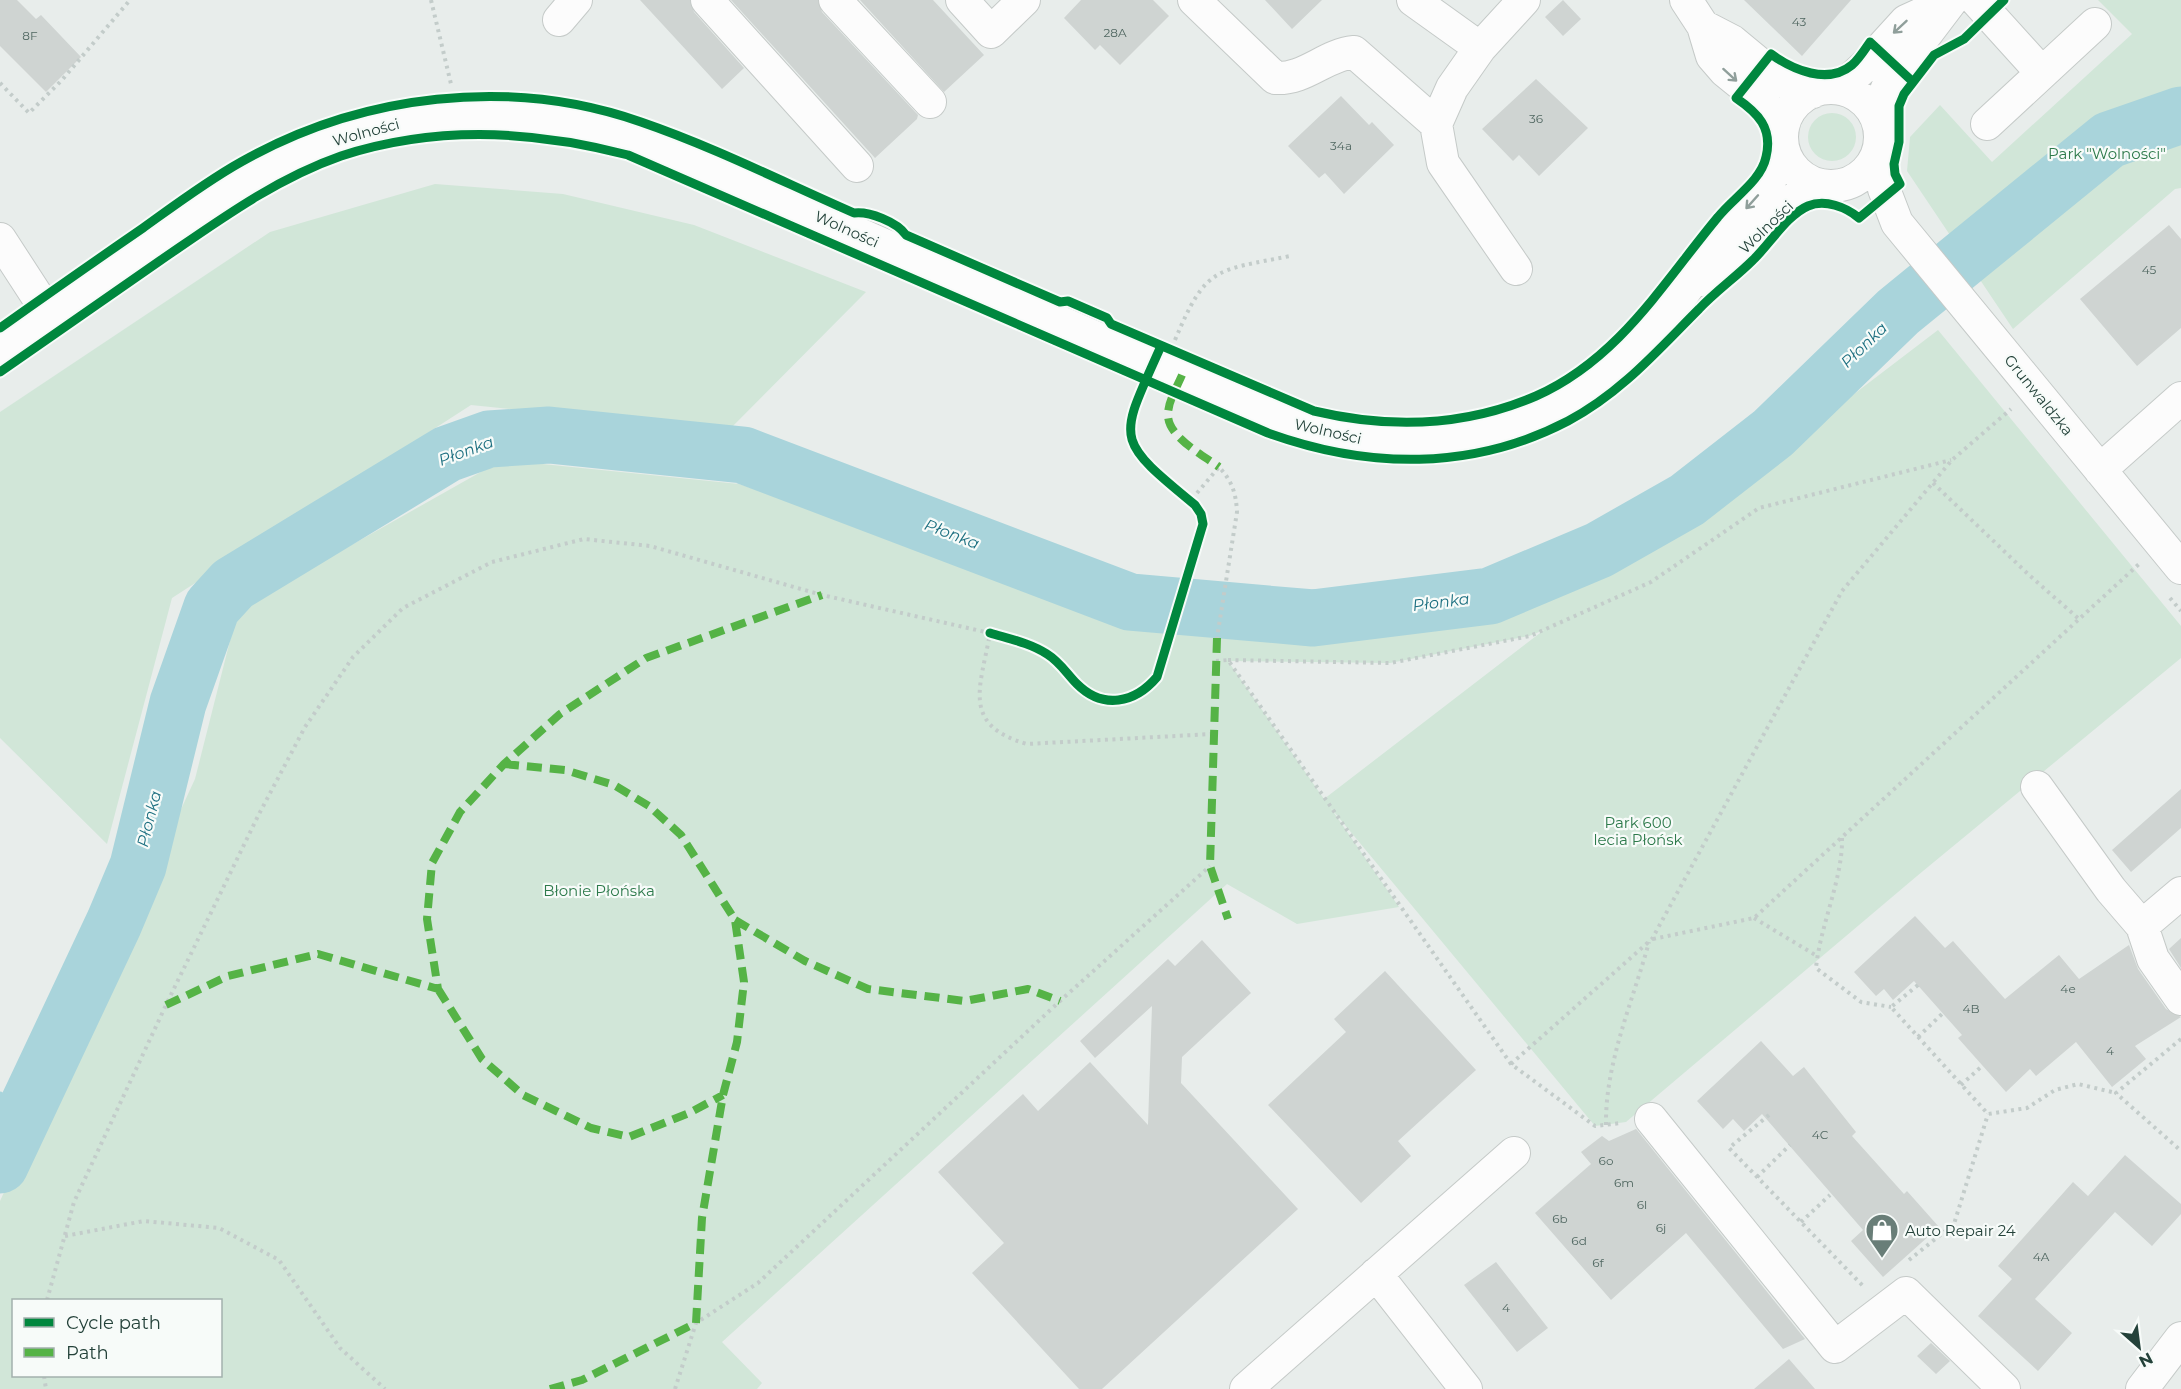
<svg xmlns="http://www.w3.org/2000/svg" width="2181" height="1389" font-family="Montserrat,sans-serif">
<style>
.green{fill:#d1e6d8;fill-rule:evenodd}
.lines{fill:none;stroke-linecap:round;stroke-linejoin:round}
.stream{stroke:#a9d4db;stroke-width:9}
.river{stroke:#a9d4db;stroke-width:57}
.building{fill:#cfd4d2}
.minor-casing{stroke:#c5cac8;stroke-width:34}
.path{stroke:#c3ccca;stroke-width:4;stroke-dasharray:3 4.5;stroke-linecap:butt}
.minor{stroke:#fcfcfc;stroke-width:32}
.quiet{stroke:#55b346;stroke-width:8;stroke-dasharray:15 8;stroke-linecap:butt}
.cycleway-casing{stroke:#f7fbf9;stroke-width:13}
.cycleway{stroke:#00873e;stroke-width:9}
.oneway{stroke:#909f9b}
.labels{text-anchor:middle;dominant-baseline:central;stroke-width:4.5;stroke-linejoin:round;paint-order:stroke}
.number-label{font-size:12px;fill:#506761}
.street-label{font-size:15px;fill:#24423a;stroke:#f7fbf9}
.park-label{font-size:15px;fill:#2d7a4b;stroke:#f7fbf9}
.poi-label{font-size:15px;fill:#24423a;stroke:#f7fbf9;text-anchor:start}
.water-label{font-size:16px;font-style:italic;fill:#1c6f80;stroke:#f7fbf9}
</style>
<rect width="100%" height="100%" fill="#e8edeb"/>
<path class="green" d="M 2098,0 L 2181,0 L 2181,188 L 2175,189 L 2013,329 L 1907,171 L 1910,137 L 1940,105 L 1992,162 L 2132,34 Z
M1808 137a24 24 0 1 1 48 0a24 24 0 1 1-48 0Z
M 435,184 L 563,194 L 694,225 L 866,292 L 728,431 L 471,405 L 172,598 L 107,844 L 0,738 L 0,412 L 270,232 Z
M 1938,330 L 2181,626 L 2181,658 L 1917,876 L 1626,1122 L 1595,1126 L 1330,807 L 1399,907 L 1297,924 L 1227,884 L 722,1342 L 762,1383 L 757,1389 L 0,1389 L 0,1201 L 195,779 L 238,609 L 502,460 L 739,484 L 1128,617 L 1315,630 L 1493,611 L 1673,532 ZM 1544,630 L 1324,799 L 1228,661 L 1390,663 L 1529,636 ZM 14,1300 L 220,1300 L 220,1376 L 14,1376 Z"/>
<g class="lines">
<path class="stream" d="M 0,1096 L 23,1117"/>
<path class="river" d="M 0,1165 L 114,923 L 138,866 L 178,703 L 212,607 L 233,584 L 447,454 L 489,439 L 549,435 L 743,455 L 1130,602 L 1313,618 L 1490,596 L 1599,550 L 1687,500 L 1773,433 L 1898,312 L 2109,140 L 2181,115"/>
</g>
<path class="building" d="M 0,0 L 17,0 L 36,19 L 41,15 L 81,57 L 46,92 L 0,46 Z
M 640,0 L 690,0 L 694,12 L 744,68 L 722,89 Z
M 731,0 L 818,0 L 822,12 L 918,115 L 917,119 L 875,158 Z
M 860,0 L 933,0 L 984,55 L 944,92 Z
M 1081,0 L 1153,0 L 1169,16 L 1120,65 L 1100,45 L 1095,50 L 1064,18 Z
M 1265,0 L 1322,0 L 1292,29 Z
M 1563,0 L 1581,19 L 1563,36 L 1545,17 Z
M 1744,0 L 1851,0 L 1802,56 Z
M 1536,79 L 1588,128 L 1539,176 L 1519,155 L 1513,161 L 1482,129 Z
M 1341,96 L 1369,125 L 1372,122 L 1394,145 L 1344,194 L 1325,173 L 1319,178 L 1288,146 Z
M 2169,225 L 2181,239 L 2181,328 L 2137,366 L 2080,299 Z
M 2181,789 L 2181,828 L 2131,872 L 2112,850 Z
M 1915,916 L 1945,948 L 1953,941 L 2005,999 L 2059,955 L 2079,979 L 2129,945 L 2138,969 L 2166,1009 L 2181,1017 L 2135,1046 L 2146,1059 L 2112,1087 L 2076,1042 L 2036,1076 L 2030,1069 L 2006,1092 L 1958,1038 L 1962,1035 L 1914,981 L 1893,1000 L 1884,989 L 1876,996 L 1854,972 Z
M 2181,938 L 2181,968 L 2169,949 Z
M 1202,940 L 1251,993 L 1182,1057 L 1181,1083 L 1298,1209 L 1102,1389 L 1079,1389 L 972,1273 L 1004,1243 L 938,1172 L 1023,1094 L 1038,1111 L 1090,1062 L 1148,1125 L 1152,1006 L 1095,1058 L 1080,1041 L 1168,959 L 1175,966 Z
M 1385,971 L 1476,1070 L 1398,1141 L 1411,1156 L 1361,1203 L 1268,1105 L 1346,1032 L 1334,1019 Z
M 1761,1041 L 1793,1076 L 1804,1067 L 1856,1132 L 1852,1136 L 1904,1194 L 1907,1191 L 1939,1227 L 1883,1277 L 1851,1241 L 1863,1230 L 1762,1114 L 1744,1131 L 1733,1119 L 1723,1129 L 1697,1101 Z
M 1636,1129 L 1637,1130 L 1805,1339 L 1783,1349 L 1686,1233 L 1611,1300 L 1535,1213 L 1591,1164 L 1581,1152 L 1602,1136 L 1609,1141 Z
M 2125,1155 L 2181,1204 L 2181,1214 L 2152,1246 L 2115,1212 L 2035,1299 L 2072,1333 L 2038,1371 L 1978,1316 L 2012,1279 L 1998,1266 L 2073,1182 L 2088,1196 Z
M 1496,1262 L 1548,1328 L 1517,1352 L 1464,1285 Z
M 1931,1343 L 1950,1361 L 1936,1374 L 1917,1356 Z
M 1789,1359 L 1815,1389 L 1754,1389 Z"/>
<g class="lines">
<g class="minor-casing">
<path id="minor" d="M 707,0 L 857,166
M 835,0 L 930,102
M 962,0 L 991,32 L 1024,0
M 1194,0 L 1275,78 C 1305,80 1325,55 1354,52 L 1436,124
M 1413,0 L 1480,48
M 1686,0 L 1703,26 L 1712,56 L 1725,71 L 1762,101 L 1783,128
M 1976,0 L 2042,73
M 559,20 L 576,0
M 1703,26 L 1732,41 L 1779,80 L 1813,92
M1782 137a49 49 0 1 1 98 0a49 49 0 1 1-98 0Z
M 1840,89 L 1865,66 L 1906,21 L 1952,0
M 1876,116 L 1889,83 L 1952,0
M 1987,124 L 2095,24
M 1877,155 L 1884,189 L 1897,223 L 2181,568
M 0,239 L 50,316
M 1516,269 L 1443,163 L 1436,124 L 1452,88 L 1480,48 L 1524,0
M 1702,280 L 1748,247 L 1788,203 L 1815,184
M 0,351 C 50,316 99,281 149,246 C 195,214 240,182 291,157 C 383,112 498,103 597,128 C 626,135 654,147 683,157 L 1300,427 C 1319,432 1339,439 1358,441 C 1461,449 1564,418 1639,346 C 1673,312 1698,273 1724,233 C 1743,205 1771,186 1785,154
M 2100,470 L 2181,398
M 2037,787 L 2111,890 L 2142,926
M 2181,893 L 2142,926 L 2153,959 L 2181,999
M 1651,1119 L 1835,1347 L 1906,1293 L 2004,1389
M 1376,1274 L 1466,1389
M 1246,1389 L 1514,1153
M 2142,1389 L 2181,1338"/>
</g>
<path class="path" d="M 431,0 L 451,84
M 0,83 L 29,113 L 62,80 L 130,0
M 1175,340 C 1206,266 1215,271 1290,256
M 1933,483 L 2029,575 L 2079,619
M 1197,493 L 1219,467 C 1232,481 1236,493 1237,512 L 1217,638
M 2170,598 L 2181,611
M 1228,660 L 1390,663 L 1530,636 L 1651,582 L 1759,508 L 1951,460
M 1216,661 L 1228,660 L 1511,1064 L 1595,1126 L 1621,1123
M 1842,838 C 1843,878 1820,926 1816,968 L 1861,1002 L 1891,1007
M 1754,918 L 1817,956
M 1653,939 L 1754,918 L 2139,564
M 1918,985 L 1891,1007 L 1988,1114 L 2027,1108 L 2055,1090 L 2078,1084 L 2116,1093
M 1918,1037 L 1943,1013
M 2181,1039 L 2116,1093 L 2181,1151
M 1511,1064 L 1652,939 L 1842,591 L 1952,460 L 2011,409
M 1961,1085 L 1982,1066
M 1769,1115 L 1729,1148 L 1864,1287
M 1606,1125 C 1605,1063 1633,1001 1649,942
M 1757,1177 L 1790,1145
M 1801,1222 L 1830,1195
M 65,1236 L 144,1221 L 219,1228 L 279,1260 L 340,1348 L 385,1389
M 1909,1260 L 1954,1224 L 1988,1114
M 47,1300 L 74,1202 L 166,1005 L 258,816 L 305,727 L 353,657 L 403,608 L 492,562 L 584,539 L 650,546 L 822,595 L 990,633 C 981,686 960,725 1027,744 L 1212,734
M 44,1376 L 46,1389
M 675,1389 L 696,1323 L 758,1283 L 1060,1001 L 1210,866"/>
<use href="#minor" class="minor"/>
<path class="quiet" d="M 1182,375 C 1177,387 1168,401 1168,415 C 1168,437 1203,455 1219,467
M 1217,638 L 1210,866 L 1228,919
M 504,764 L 565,770 L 614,785 L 649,806 L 681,835 L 735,920 L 744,982 L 737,1042 L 723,1095 L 702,1218 L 696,1323 L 582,1380 L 550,1389
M 735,920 L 805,961 L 868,989 L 965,1001 L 1028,989 L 1060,1001
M 438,989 L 482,1059 L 523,1095 L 591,1128 L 629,1137 L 689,1113 L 723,1095
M 166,1005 L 228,976 L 318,954 L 438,989 L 427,919 L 432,863 L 460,812 L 504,764 L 560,714 L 646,658 L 822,595"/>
<g class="cycleway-casing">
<path id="cycleway" d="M 0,328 C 48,294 95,261 143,228 C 175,205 207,181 241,162 C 361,94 510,76 641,122 C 714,147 783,182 854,213 C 869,211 897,222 906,235 L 1060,302 L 1068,301 L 1107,318 L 1111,324 L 1314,411 C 1390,429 1464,427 1536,396 C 1619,359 1663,283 1718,217 C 1733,198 1761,181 1766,157 C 1773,128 1758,113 1736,98 L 1771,54 C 1793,70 1828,85 1852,65 C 1859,59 1865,49 1870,42 L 1912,81
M 0,372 C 54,335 107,297 161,260 C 218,221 275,179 341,156 C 436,125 533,130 628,155 L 1268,433 C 1368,469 1472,471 1568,421 C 1621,393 1658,350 1699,309 C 1716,291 1736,277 1753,260 C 1770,244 1787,215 1808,206 C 1825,199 1846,207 1859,218 L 1900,184 L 1895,174 L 1894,164 L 1899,142 L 1899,106 L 1904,94 L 1934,55 L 1964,39 L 2004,0
M 990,633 C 1010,639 1030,643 1047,654 C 1060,662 1067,674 1077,684 C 1103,710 1135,703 1157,677 L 1203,524 L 1201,514 L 1195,505 C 1112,437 1119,441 1161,346"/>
</g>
<use href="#cycleway" class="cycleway"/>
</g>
<defs><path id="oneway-shaft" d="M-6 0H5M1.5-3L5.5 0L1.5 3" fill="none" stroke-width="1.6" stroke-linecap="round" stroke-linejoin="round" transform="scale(1.5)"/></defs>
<g class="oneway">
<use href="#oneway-shaft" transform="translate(1900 27) rotate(137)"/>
<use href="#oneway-shaft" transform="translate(1730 75) rotate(42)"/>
<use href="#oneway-shaft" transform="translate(1752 202) rotate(132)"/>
</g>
<defs>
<g id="shop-pin" transform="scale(1.725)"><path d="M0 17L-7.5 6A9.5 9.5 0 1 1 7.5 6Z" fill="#697e78" stroke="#f7fbf9"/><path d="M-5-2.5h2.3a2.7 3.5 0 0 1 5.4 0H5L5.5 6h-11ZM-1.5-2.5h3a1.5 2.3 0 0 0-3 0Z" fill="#fff"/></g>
</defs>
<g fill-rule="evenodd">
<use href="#shop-pin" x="1882" y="1230"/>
</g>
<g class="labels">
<g class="number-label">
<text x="1799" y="21">43</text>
<text x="1115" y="32">28A</text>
<text x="30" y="35">8F</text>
<text x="1536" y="118">36</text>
<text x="1341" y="145">34a</text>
<text x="2149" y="269">45</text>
<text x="2068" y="988">4e</text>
<text x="1971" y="1008">4B</text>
<text x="2110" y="1050">4</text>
<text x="1820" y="1134">4C</text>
<text x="1606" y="1160">6o</text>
<text x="1624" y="1182">6m</text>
<text x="1642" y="1204">6l</text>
<text x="1560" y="1218">6b</text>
<text x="1661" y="1227">6j</text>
<text x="1579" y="1240">6d</text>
<text x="2041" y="1256">4A</text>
<text x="1598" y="1262">6f</text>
<text x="1506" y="1307">4</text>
</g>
<g class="street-label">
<text transform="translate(366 132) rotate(-15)">Wolności</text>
<text transform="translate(1766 227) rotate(-44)">Wolności</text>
<text transform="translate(847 229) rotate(24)">Wolności</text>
<text transform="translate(2039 395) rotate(51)">Grunwaldzka</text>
<text transform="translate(1328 431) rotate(13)">Wolności</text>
</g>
<g class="park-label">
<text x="2107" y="153">Park "Wolności"</text>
<text x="1638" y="822">Park 600<tspan x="1638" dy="17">lecia Płońsk</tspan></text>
<text x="599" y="890">Błonie Płońska</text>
</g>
<g class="poi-label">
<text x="1905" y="1230">Auto Repair 24</text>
</g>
<g class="water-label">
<text transform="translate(1864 345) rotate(-44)">Płonka</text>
<text transform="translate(466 451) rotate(-20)">Płonka</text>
<text transform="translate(952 534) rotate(21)">Płonka</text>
<text transform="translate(1441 602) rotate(-7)">Płonka</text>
<text transform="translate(149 819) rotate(-76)">Płonka</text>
</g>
</g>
<rect x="12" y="1299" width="210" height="78" fill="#f7fbf9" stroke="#a3b1ad" stroke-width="1.5"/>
<rect x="24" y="1318" width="30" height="9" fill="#00873e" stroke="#a3b1ad" stroke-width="1.5"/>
<text x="66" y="1329" font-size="18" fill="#24423a">Cycle path</text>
<rect x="24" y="1348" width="30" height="9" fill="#55b346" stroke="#a3b1ad" stroke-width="1.5"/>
<text x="66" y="1359" font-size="18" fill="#24423a">Path</text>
<g transform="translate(2139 1347) rotate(152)" stroke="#f7fbf9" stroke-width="4.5" paint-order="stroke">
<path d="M0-4.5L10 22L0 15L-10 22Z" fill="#24423a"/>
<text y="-9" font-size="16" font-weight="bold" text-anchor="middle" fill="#24423a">N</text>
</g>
</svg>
